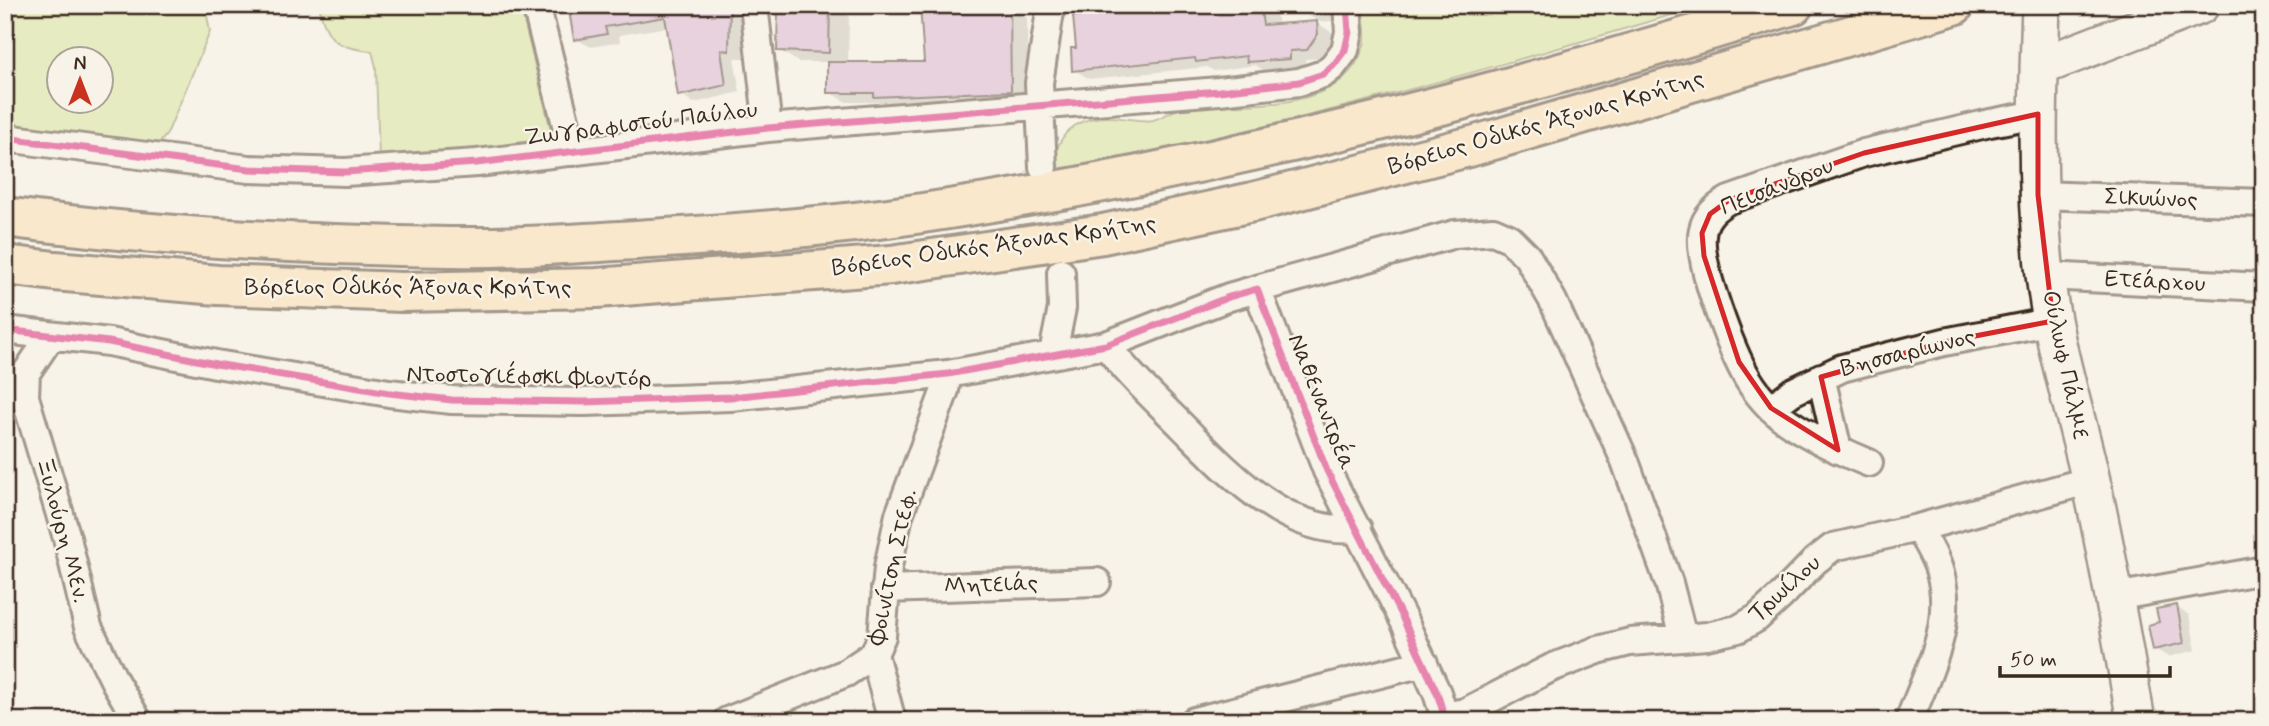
<svg xmlns="http://www.w3.org/2000/svg" width="2269" height="726" font-family="Mynerve,sans-serif">
<style>
.green{fill:#d3e396;stroke:#87865a;stroke-width:2;fill-rule:evenodd}
.shadow{fill:#0003}
.building{fill:#d2abd3;stroke:#3b2a1e;stroke-width:2}
.lines{fill:none;stroke-linecap:round;stroke-linejoin:round}
.secondary-tunnel{stroke:#d1cbc0;stroke-width:37;stroke-dasharray:37 18;stroke-linecap:butt}
.street-casing{stroke:#3b2a1e;stroke-width:32}
.secondary-casing{stroke:#3b2a1e;stroke-width:42}
.highway-casing{stroke:#3b2a1e;stroke-width:44}
.street{stroke:#f7f3e8;stroke-width:26}
.secondary{stroke:#f7f3e8;stroke-width:37}
.highway{stroke:#fcdcac;stroke-width:38}
.cycleway-casing{stroke:#f7f3e8;stroke-width:11}
.cycleway{stroke:#d6006c;stroke-width:7}
.marked{fill:none;stroke:#d62828;stroke-width:5;stroke-linejoin:round}
.labels{text-anchor:middle;dominant-baseline:central;stroke-width:5;stroke-linejoin:round;paint-order:stroke}
.street-label{font-size:24px;fill:#3b2a1e;stroke:#f7f3e8}
</style>
<rect width="100%" height="100%" fill="#f7f3e8"/>
<filter id="ink" filterUnits="userSpaceOnUse"><feTurbulence type="fractalNoise" baseFrequency=".0143" numOctaves="2"/><feDisplacementMap in="SourceGraphic" scale="14" xChannelSelector="R" yChannelSelector="G"/><feConvolveMatrix kernelMatrix="1 2 1 2 8 2 1 2 1" color-interpolation-filters="sRGB"/></filter>
<g filter="url(#ink)">
<path class="green" d="M 5,5 L 205,5 L 210,32 L 167,134 L 158,145 L 5,124 ZM 60,60 L 102,60 L 102,102 L 60,102 Z
M 319,5 L 520,5 L 553,139 L 443,154 L 379,159 L 376,67 L 372,51 C 337,48 326,41 319,5 Z
M 1362,5 L 1705,5 C 1567,46 1430,86 1290,120 C 1214,139 1138,157 1061,169 L 1054,167 C 1056,128 1084,113 1121,118 C 1131,119 1142,122 1153,120 C 1165,117 1174,108 1188,107 C 1244,102 1341,116 1363,48 C 1368,36 1363,18 1362,5 Z"/>
<path class="shadow" d="M 570,5 L 740,5 L 744,8 L 743,58 L 734,58 L 740,92 L 694,103 L 680,94 L 668,27 L 619,35 L 620,42 L 591,47 L 576,39 Z
M 779,5 L 830,5 L 849,16 L 848,63 L 926,63 L 1010,8 L 1027,18 L 1028,100 L 893,106 L 887,102 L 846,102 L 829,92 L 829,62 L 798,62 L 779,50 Z
M 1088,5 L 1275,5 L 1278,26 L 1317,23 L 1333,33 L 1334,44 L 1323,58 L 1305,59 L 1306,68 L 1265,71 L 1255,65 L 1214,71 L 1207,67 L 1090,79 L 1074,70 L 1078,50 L 1089,17 Z
M 1306,5 L 1341,5 L 1343,20 L 1320,22 L 1307,15 Z
M 2176,607 L 2189,615 L 2196,650 L 2168,657 L 2155,649 Z"/>
<path class="building" d="M 568,5 L 730,5 L 729,51 L 721,50 L 726,85 L 678,96 L 665,17 L 605,27 L 607,34 L 574,40 Z
M 778,5 L 830,5 L 829,53 L 777,51 Z
M 920,5 L 1010,6 L 1011,91 L 874,97 L 874,93 L 827,93 L 827,62 L 924,62 Z
M 1150,5 L 1260,5 L 1263,25 L 1317,21 L 1318,34 L 1307,50 L 1290,51 L 1290,59 L 1247,62 L 1246,56 L 1196,62 L 1195,58 L 1072,71 L 1071,48 L 1076,48 L 1073,16 L 1150,10 Z
M 2177,605 L 2184,643 L 2153,650 L 2148,625 L 2159,622 L 2156,609 Z"/>
<g class="lines">
<path class="secondary-tunnel" d="M 1043,167 L 1061,272"/>
<g class="street-casing">
<path id="street" d="M 536,5 L 573,152
M 754,5 L 768,128
M 5,138 L 249,169 L 345,172 L 477,163 L 768,128 L 1219,91 L 1299,82 L 1323,74 L 1333,66 L 1345,50 L 1349,32 L 1347,5
M 1043,167 L 1039,83 L 1051,5
M 2038,195 L 2264,203
M 2046,276 L 2264,287
M 1257,289 L 1455,234 L 1493,231 L 1509,238 L 1527,256 L 1553,301 L 1625,461 L 1669,583 L 1683,637
M 5,330 L 109,342 L 216,364 L 389,393 L 452,400 L 584,402 L 731,397 L 948,374 L 1106,345 L 1229,297 L 1257,289 L 1327,471 L 1404,621 L 1437,693 L 1446,721
M 51,336 L 26,373 L 25,397 L 67,538 L 88,627 L 115,682 L 138,721
M 1106,345 C 1129,375 1156,400 1183,427 C 1229,473 1286,536 1358,529
M 1053,353 L 1062,308 L 1061,273
M 1821,377 L 1838,450
M 1771,408 L 1792,392 L 1842,368 L 1944,342 L 2053,321
M 1869,463 C 1840,451 1794,430 1771,408 C 1763,400 1754,389 1748,379 C 1732,352 1699,266 1702,236 C 1703,218 1714,208 1729,200 L 1864,153 L 1990,123 L 2038,114
M 885,589 L 1097,582
M 2115,597 L 2264,570
M 1445,716 L 1465,712 L 1551,668 L 1598,650 L 1630,642 L 1707,636 L 1738,629 L 1757,618 L 1780,597 L 1815,561 L 1833,547 L 1918,528 L 2091,480
M 727,721 L 846,673 L 874,654
M 892,721 L 874,654 L 882,636 L 888,567 L 899,515 L 945,390 L 948,374
M 1194,721 L 1424,663
M 1909,721 C 1927,674 1955,624 1940,573 C 1936,557 1926,542 1918,528"/>
</g>
<g class="secondary-casing">
<path id="secondary" d="M 2041,5 C 2038,95 2035,185 2045,275 C 2053,345 2076,413 2091,481 C 2109,561 2122,641 2136,721
M 2039,67 L 2200,5"/>
</g>
<g class="highway-casing">
<path id="highway" d="M 5,217 C 153,237 302,245 451,247 C 518,248 585,243 651,239 C 730,234 809,228 888,218 C 1195,175 1496,96 1793,5
M 5,265 L 55,271 L 218,285 L 402,292 L 597,288 L 891,265 L 1103,234 L 1253,202 L 1476,145 L 1954,5"/>
</g>
<use href="#street" class="street"/>
<use href="#secondary" class="secondary"/>
<use href="#highway" class="highway"/>
<g class="cycleway-casing">
<path id="cycleway" d="M 5,138 L 249,169 L 345,172 L 477,163 L 768,128 L 1219,91 L 1299,82 L 1323,74 L 1333,66 L 1345,50 L 1349,32 L 1347,5
M 5,330 L 109,342 L 216,364 L 389,393 L 452,400 L 584,402 L 731,397 L 948,374 L 1106,345 L 1229,297 L 1257,289 L 1327,471 L 1404,621 L 1437,693 L 1446,721"/>
</g>
<use href="#cycleway" class="cycleway"/>
</g>
</g>
<path d="M0 0H2269V726H0ZM 2038,114 L 2038,195 L 2053,321 L 1944,342 L 1821,377 L 1838,450 L 1771,408 L 1739,362 L 1704,256 L 1702,233 L 1710,214 L 1729,200 L 1864,153 Z" fill="#f7f3e8" fill-opacity=".55" fill-rule="evenodd"/>
<path class="marked" d="M 2038,114 L 2038,195 L 2053,321 L 1944,342 L 1821,377 L 1838,450 L 1771,408 L 1739,362 L 1704,256 L 1702,233 L 1710,214 L 1729,200 L 1864,153 Z"/>
<g class="labels">
<g class="street-label">
<text transform="translate(1546 123) rotate(-16)">Βόρειος Οδικός Άξονας Κρήτης</text>
<text transform="translate(641 124) rotate(-7)">Ζωγραφιστού Παύλου</text>
<text transform="translate(1777 187) rotate(-22)">Πεισάνδρου</text>
<text transform="translate(2151 199) rotate(2)">Σικυώνος</text>
<text transform="translate(994 246) rotate(-8)">Βόρειος Οδικός Άξονας Κρήτης</text>
<text transform="translate(2155 282) rotate(3)">Ετεάρχου</text>
<text x="408" y="287">Βόρειος Οδικός Άξονας Κρήτης</text>
<text transform="translate(1908 353) rotate(-14)">Βησσαρίωνος</text>
<text transform="translate(2065 365) rotate(78)">Ούλωφ Πάλμε</text>
<text transform="translate(529 377) rotate(1)">Ντοστογιέφσκι Φιοντόρ</text>
<text transform="translate(1321 402) rotate(68)">Ναθεναντρέα</text>
<text transform="translate(62 530) rotate(75)">Ξυλούρη Μεν.</text>
<text transform="translate(893 567) rotate(-78)">Φοινίτση Στεφ.</text>
<text transform="translate(991 585) rotate(-2)">Μητειάς</text>
<text transform="translate(1785 589) rotate(-42)">Τρωίλου</text>
</g>
</g>
<rect width="2269" height="726" fill="none" stroke="#f7f3e8" stroke-width="28"/>
<rect x="14" y="14" width="2241" height="698" fill="none" stroke="#3b2a1e" stroke-width="2.5" filter="url(#ink)"/>
<g transform="translate(80 80)"><circle r="33" fill="#f7f3e8" stroke="#aca397" stroke-width="2"/>
<path d="M0-5L12 26L0 18L-12 26Z" fill="#c8321e"/>
<text y="-10" font-size="19" font-weight="bold" text-anchor="middle" fill="#3b2a1e">N</text>
</g>
<path d="M2000 666v10h170v-10" fill="none" stroke="#3b2a1e" stroke-width="3.5"/>
<text x="2010" y="666" font-size="21" fill="#3b2a1e" stroke="#f7f3e8" stroke-width="5" paint-order="stroke">50 m</text>
</svg>
